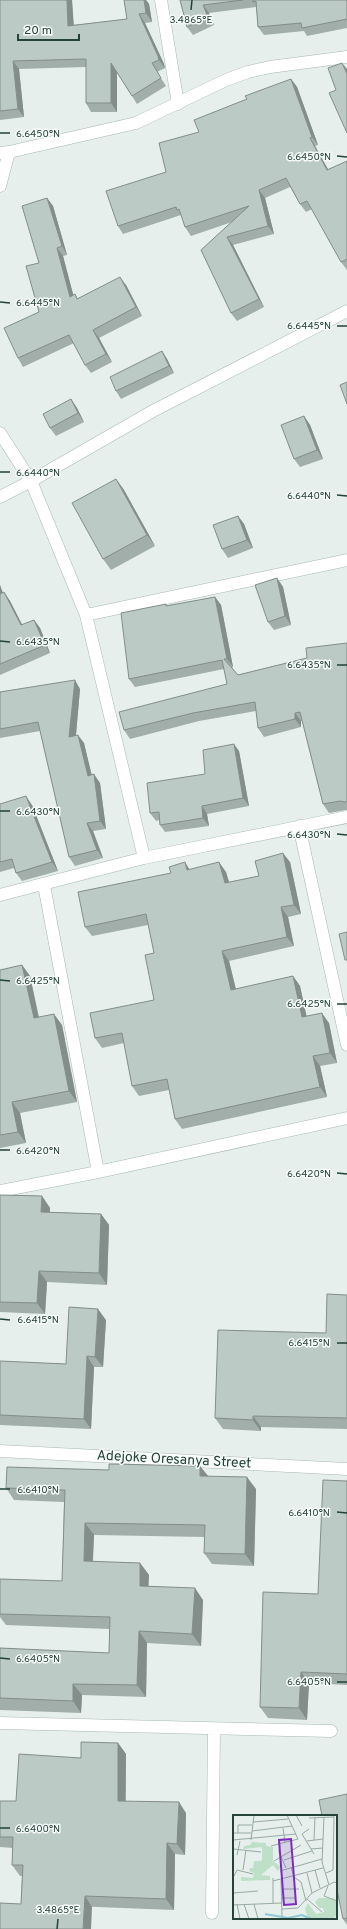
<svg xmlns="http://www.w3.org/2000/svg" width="347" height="1929" font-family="Overpass,sans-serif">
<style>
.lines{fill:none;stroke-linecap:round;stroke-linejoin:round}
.minor-casing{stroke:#a8b8b2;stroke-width:13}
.minor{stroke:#fff;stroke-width:12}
.wall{fill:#a1aea9}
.shaded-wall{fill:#838d89}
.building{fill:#bbcac4;stroke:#838d89}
.ticks{fill:none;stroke:#24423a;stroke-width:1.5}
.labels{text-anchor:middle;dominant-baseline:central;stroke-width:3;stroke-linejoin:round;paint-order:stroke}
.street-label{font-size:14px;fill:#24423a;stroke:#f7fbf9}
.inset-river{fill:none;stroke:#8ec9d4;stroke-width:2}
.inset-road{fill:none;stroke:#98aaa4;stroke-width:1}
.view{fill:#7b2cbf;fill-opacity:0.15;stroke:#7b2cbf;stroke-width:2}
.inset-edge{fill:none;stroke:#24423a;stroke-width:2}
.ticks-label{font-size:10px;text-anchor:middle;fill:#24423a;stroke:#f7fbf9;stroke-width:3;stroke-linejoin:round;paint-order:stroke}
</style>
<rect width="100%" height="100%" fill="#e6efeb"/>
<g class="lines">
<g class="minor-casing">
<path id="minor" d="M 161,0 L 178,104
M 0,153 L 9,152 L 136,123 L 226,80 L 248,72 L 270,67 L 347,57
M 0,186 L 9,152
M 0,433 L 31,481 L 86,615 L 144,858
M 0,497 L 31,481 L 153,411 L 347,311
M 86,615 L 347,560
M 299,826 L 347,1045
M 44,885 L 98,1172
M 0,895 L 144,858 L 347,817
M 0,1191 L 98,1172 L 347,1118
M 0,1451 L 347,1469
M 0,1723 L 331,1731
M 212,1913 L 214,1729"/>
</g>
<use href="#minor" class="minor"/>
</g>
<path class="wall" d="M 0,0 L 72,0 L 74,25 L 127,19 L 124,0 L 146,0 L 149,4 L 152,22 L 145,23 L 164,64 L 165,68 L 157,72 L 166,86 L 137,104 L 117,72 L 117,112 L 91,112 L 86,103 L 86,67 L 19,69 L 24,117 L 0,120 Z
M 180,0 L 347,0 L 347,28 L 307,36 L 304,31 L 264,35 L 258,27 L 256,7 L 209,13 L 214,25 L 193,35 L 187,27 Z
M 291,79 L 297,87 L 318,145 L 315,146 L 328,170 L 347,161 L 347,270 L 341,262 L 312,209 L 306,212 L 300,204 L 290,187 L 265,198 L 274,234 L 233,245 L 264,307 L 237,321 L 231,313 L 201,250 L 232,222 L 191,236 L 185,227 L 181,215 L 123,234 L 118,226 L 166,172 L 199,132 L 247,99 Z
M 47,198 L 53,206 L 67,255 L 63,256 L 73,295 L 75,294 L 78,299 L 126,285 L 142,316 L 99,338 L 112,362 L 91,373 L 85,365 L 74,343 L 23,367 L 18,358 L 39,312 L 39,263 Z
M 162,351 L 167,359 L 174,373 L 121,399 L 116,391 Z
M 71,399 L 77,408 L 84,422 L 56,436 L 50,428 Z
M 304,416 L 310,425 L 323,459 L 300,467 L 294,459 Z
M 116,479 L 124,490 L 155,546 L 111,570 L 103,559 Z
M 238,516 L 244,524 L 253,548 L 228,558 L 222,549 Z
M 277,578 L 283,587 L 291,625 L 274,630 L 268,622 Z
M 0,585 L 3,593 L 4,592 L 10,601 L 22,625 L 34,620 L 40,628 L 50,653 L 0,675 Z
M 215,597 L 221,605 L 233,667 L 232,668 L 238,675 L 307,658 L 347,643 L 347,810 L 346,810 L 329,813 L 323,804 L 302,721 L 301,721 L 301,727 L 264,737 L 258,728 L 256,711 L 199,721 L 130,739 L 124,730 L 227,684 L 224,669 L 135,687 L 129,679 L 166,604 L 167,606 Z
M 80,689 L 76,735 L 84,743 L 91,775 L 100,783 L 106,829 L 93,831 L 103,858 L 75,866 L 69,857 L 40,731 L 0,738 L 0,692 Z
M 239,751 L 249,806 L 207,814 L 209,826 L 165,832 L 160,825 L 159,820 L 156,821 L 150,813 Z
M 0,804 L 32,805 L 58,871 L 22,881 L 16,873 L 14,868 L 0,872 Z
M 290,862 L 301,914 L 288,917 L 294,946 L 229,961 L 236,989 L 293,976 L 300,986 L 306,1016 L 329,1023 L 337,1063 L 320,1066 L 327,1097 L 182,1129 L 175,1119 L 169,1090 L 139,1096 L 132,1086 L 124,1043 L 102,1048 L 95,1038 L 154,1000 L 154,953 L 148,925 L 92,936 L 85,927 L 190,870 L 226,872 L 229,882 L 259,876 Z
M 22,965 L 30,976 L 39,1017 L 62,1025 L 77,1102 L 20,1113 L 26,1143 L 0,1148 L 0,970 Z
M 0,1195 L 42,1196 L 50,1208 L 50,1212 L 101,1214 L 109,1225 L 107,1285 L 47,1282 L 45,1314 L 0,1312 Z
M 347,1295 L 347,1429 L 261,1427 L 261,1431 L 223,1429 L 215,1418 L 326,1333 Z
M 106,1320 L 103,1367 L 94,1367 L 91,1429 L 0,1425 L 0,1361 L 66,1364 Z
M 208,1476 L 256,1489 L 254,1566 L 212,1564 L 204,1553 L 205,1537 L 94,1535 L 93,1562 L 140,1563 L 149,1575 L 148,1586 L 203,1600 L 201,1646 L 147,1643 L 146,1697 L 82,1695 L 81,1713 L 0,1710 L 0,1648 L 109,1653 L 109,1629 L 6,1625 L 0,1617 L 0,1579 L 62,1581 L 64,1502 L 14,1500 L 6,1488 Z
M 347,1481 L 347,1685 L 309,1683 L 307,1720 L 268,1718 L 260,1707 L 318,1594 Z
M 118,1743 L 126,1754 L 126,1801 L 186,1813 L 185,1855 L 175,1854 L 174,1910 L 21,1904 L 22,1876 L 20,1876 L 12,1865 L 13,1848 L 0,1847 L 0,1801 L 16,1801 L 81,1758 Z
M 347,1794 L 347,1925 L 343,1919 Z"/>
<path class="shaded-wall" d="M 67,0 L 72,0 L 74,34 L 68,26 Z
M 144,0 L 146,0 L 149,4 L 152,22 L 146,13 Z
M 203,5 L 209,13 L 214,25 L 208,17 Z
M 139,14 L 145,23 L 164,64 L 165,68 L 159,60 Z
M 13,61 L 19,69 L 24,117 L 18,109 Z
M 111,63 L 117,71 L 117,112 L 111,103 Z
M 342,63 L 347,69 L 347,74 Z
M 291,79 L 297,87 L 318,145 L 312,137 Z
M 310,138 L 315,146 L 333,178 L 327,170 Z
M 259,190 L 265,198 L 274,234 L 268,226 Z
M 47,198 L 53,206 L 67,255 L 62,246 Z
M 227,237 L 233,245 L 264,307 L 259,299 Z
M 57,248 L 63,256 L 76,305 L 70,297 Z
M 120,277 L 126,285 L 142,316 L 136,307 Z
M 93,330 L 99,338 L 112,362 L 106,354 Z
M 162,351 L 167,359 L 174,373 L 169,366 Z
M 71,399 L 77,408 L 84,422 L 78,413 Z
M 304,416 L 310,425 L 323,459 L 317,450 Z
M 116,479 L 124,490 L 155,546 L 147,535 Z
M 238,516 L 244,524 L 253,548 L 247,540 Z
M 277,578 L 283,587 L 291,625 L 285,616 Z
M 0,585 L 6,603 L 0,593 Z
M 4,592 L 10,601 L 27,634 L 21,625 Z
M 215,597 L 221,605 L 233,667 L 227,659 Z
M 34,620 L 40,628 L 50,653 L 45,645 Z
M 75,680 L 80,689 L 75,745 L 69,737 Z
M 295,713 L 301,721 L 301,727 L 295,719 Z
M 78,735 L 84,743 L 94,784 L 88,776 Z
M 234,744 L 239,751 L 249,806 L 243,798 Z
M 94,774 L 100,783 L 106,829 L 100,821 Z
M 26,796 L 32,805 L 58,871 L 52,862 Z
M 202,806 L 207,814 L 209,826 L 203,818 Z
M 87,823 L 93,831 L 103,858 L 97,850 Z
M 283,853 L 290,862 L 301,914 L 294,905 Z
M 185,862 L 191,872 L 187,870 Z
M 219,862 L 226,872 L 232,893 L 225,883 Z
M 281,907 L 288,917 L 294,946 L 287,937 Z
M 222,951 L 229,961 L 238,999 L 231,990 Z
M 22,965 L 30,976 L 41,1029 L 34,1018 Z
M 293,976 L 300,986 L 309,1027 L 302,1017 Z
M 322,1013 L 329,1023 L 337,1063 L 330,1053 Z
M 54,1014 L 62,1025 L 77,1102 L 69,1091 Z
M 313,1056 L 320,1066 L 327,1097 L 320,1087 Z
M 12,1102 L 20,1113 L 26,1143 L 18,1132 Z
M 42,1196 L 50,1208 L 49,1223 L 41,1212 Z
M 101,1214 L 109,1225 L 107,1285 L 99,1273 Z
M 39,1271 L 47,1282 L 45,1314 L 37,1303 Z
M 98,1309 L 106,1320 L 103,1367 L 95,1357 Z
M 87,1356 L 94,1367 L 91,1429 L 84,1419 Z
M 253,1416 L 261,1427 L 261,1431 L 253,1420 Z
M 200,1466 L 209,1477 L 200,1476 Z
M 247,1477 L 256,1489 L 254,1566 L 245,1554 Z
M 85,1523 L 94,1535 L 92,1573 L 84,1561 Z
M 140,1563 L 149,1575 L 148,1598 L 140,1586 Z
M 195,1588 L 203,1600 L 201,1646 L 192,1634 Z
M 139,1631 L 147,1643 L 146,1697 L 137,1685 Z
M 301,1672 L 309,1683 L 307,1720 L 299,1708 Z
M 73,1684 L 82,1695 L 81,1713 L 73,1701 Z
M 118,1743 L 126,1754 L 125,1812 L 118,1801 Z
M 179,1802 L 186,1813 L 185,1855 L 177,1844 Z
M 167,1843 L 175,1854 L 174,1910 L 166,1899 Z
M 85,1896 L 92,1907 L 91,1929 L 83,1929 Z"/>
<path class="building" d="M 0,0 L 67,0 L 68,26 L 127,19 L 124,0 L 144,0 L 146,13 L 139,14 L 158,56 L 159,60 L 152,63 L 161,78 L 132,96 L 111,63 L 111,103 L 86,103 L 86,59 L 13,61 L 18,109 L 0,111 Z
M 180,0 L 243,0 L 203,5 L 208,17 L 187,27 Z
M 253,0 L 347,0 L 347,19 L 302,28 L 301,23 L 258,27 L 256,1 L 253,2 Z
M 342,63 L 347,74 L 347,133 L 329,93 L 336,90 L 328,68 Z
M 291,79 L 312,137 L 310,138 L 327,170 L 347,161 L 347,259 L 341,262 L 307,201 L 300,204 L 286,178 L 259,190 L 268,226 L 227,237 L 259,299 L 231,313 L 201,250 L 249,206 L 185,227 L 179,209 L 177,210 L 176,207 L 118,226 L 106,191 L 166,172 L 159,143 L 199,132 L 194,120 L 247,99 L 245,96 Z
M 47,198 L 62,246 L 57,248 L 70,297 L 75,294 L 77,299 L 120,277 L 136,307 L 93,330 L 106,354 L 85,365 L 69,335 L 18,358 L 4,328 L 39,312 L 26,266 L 39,263 L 22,206 Z
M 162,351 L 169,366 L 116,391 L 110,377 Z
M 347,382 L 347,404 L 340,385 Z
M 71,399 L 78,413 L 50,428 L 43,414 Z
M 304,416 L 317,450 L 294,459 L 281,425 Z
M 116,479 L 147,535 L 103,559 L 72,503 Z
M 238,516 L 247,540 L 222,549 L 213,525 Z
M 277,578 L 285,616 L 268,622 L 255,585 Z
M 4,592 L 21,625 L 34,620 L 45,645 L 0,664 L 0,593 L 0,594 Z
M 215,597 L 227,659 L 224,659 L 238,675 L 307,658 L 306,648 L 347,643 L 347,801 L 345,802 L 340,801 L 323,804 L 300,712 L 295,713 L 295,719 L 258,728 L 255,702 L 193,713 L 124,730 L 119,712 L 227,684 L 222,660 L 129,679 L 121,613 L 166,604 L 166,606 Z
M 75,680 L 69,737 L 78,735 L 88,776 L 94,774 L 100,821 L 87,823 L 97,850 L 69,857 L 38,722 L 0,729 L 0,692 Z
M 234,744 L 243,798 L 202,806 L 203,818 L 160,825 L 159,812 L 150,813 L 147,783 L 205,774 L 203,750 Z
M 26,796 L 52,862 L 16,873 L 12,859 L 0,862 L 0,804 Z
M 283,853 L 294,905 L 281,907 L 287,937 L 222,951 L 231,990 L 293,976 L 302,1017 L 322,1013 L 330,1053 L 313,1056 L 320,1087 L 175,1119 L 167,1079 L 132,1086 L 122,1033 L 95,1038 L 90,1013 L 154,1000 L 145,955 L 154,953 L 146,914 L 85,927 L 78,892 L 171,873 L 169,867 L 185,862 L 187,870 L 219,862 L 225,883 L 259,876 L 255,861 Z
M 347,932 L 347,960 L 345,960 L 339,934 Z
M 22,965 L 34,1018 L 54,1014 L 69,1091 L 12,1102 L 18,1132 L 0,1135 L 0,970 Z
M 0,1195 L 42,1196 L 41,1212 L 101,1214 L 99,1273 L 39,1271 L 37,1303 L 0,1302 Z
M 327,1294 L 347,1295 L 347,1418 L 253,1416 L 253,1420 L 215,1418 L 218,1330 L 326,1333 Z
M 69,1307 L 98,1309 L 95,1357 L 87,1356 L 84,1419 L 0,1415 L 0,1361 L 66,1364 Z
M 109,1464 L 200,1466 L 200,1476 L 247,1477 L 245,1554 L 204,1553 L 205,1525 L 85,1523 L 84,1561 L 140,1563 L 140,1586 L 195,1588 L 192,1634 L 139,1631 L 137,1685 L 73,1684 L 73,1701 L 0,1698 L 0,1648 L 109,1653 L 110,1617 L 0,1614 L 0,1579 L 62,1581 L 65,1490 L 6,1488 L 7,1467 L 109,1470 Z
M 323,1480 L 347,1481 L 347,1674 L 301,1672 L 299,1708 L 260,1707 L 263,1592 L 318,1594 Z
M 81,1742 L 118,1743 L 118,1801 L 179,1802 L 177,1844 L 167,1843 L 166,1899 L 85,1896 L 83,1929 L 0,1929 L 0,1903 L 21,1904 L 23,1865 L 12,1865 L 13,1837 L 0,1837 L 0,1801 L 16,1801 L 19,1754 L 81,1758 Z
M 347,1794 L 347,1918 L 343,1919 L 336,1885 L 336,1816 L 322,1816 L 319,1800 Z"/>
<path class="ticks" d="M 191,10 L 192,0M 0,133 L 10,133M 337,156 L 347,157M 0,302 L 10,303M 337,326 L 347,326M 0,472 L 10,472M 337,495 L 347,496M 0,641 L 10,642M 337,665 L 347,665M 0,811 L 10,811M 337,834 L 347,835M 0,980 L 10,981M 337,1004 L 347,1004M 0,1150 L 10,1150M 337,1173 L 347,1174M 0,1319 L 10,1320M 337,1343 L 347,1343M 0,1489 L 10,1489M 337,1512 L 347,1513M 0,1658 L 10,1659M 337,1682 L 347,1682M 0,1828 L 10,1828M 57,1929 L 58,1919"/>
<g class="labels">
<g class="street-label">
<text transform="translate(174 1460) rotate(3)">Adejoke Oresanya Street</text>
</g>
</g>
<g transform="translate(233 1815)">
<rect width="104" height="104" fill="#e6efeb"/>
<path d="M 19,27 L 33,28 L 33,31 L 40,32 L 40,46 L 48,52 L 45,56 L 40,50 L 28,60 L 37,61 L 37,65 L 8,66 L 8,62 L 20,63 L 21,58 L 16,56 L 17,53 L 20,53 L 21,46 L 28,46 L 29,44 L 29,32 L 10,34 L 11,31 L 17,30 ZM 86,83 L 100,83 L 104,86 L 104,100 L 99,104 L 75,104 L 72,94 L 75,88 L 83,99 L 91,97 L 90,93 L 86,93 L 82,87 Z" fill="#bfe0c8"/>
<path class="inset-river" d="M 32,99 L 55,103 L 69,100 L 78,104"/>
<path class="inset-road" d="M 3,0 L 21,0M 63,0 L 69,11M 91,2 L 89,47 L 96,70M 76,3 L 101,2M 20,7 L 55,4M 50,13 L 52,27M 76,14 L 69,19 L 81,39M 19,16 L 59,11M 0,18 L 18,18M 5,18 L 5,10 L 19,10M 0,25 L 63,19M 18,25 L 21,0M 81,25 L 82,2M 74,26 L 90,24M 47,30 L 46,37 L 53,53M 38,31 L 65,24 L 54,0M 0,34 L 28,37M 78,34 L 90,33M 4,40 L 7,26M 51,45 L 79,36M 41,46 L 68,30M 58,52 L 61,62 L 68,67 L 73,86M 10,55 L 13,35M 82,55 L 87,73M 47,56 L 89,44M 74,58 L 79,78M 93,58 L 100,55 L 101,0M 1,61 L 4,55 L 20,59M 48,65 L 49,101M 40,66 L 90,53M 95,71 L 91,81 L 104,86M 49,74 L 66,74M 0,78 L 25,76M 49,83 L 62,83M 74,84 L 89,97M 40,88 L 40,63M 4,89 L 7,104M 11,89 L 16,104M 21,89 L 25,104M 0,90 L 49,88M 49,94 L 65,93 L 79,78 L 101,67 L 104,68"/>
<path class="view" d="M 58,24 L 63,89 L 51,90 L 46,25 Z"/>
<rect width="104" height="104" class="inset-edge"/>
</g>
<g class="ticks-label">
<text x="191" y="23">3.4865°E</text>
<text x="38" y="137">6.6450°N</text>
<text x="309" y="160">6.6450°N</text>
<text x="38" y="306">6.6445°N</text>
<text x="309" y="329">6.6445°N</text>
<text x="38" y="476">6.6440°N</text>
<text x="309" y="499">6.6440°N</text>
<text x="38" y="645">6.6435°N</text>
<text x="309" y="668">6.6435°N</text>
<text x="38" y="815">6.6430°N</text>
<text x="309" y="838">6.6430°N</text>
<text x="38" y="984">6.6425°N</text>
<text x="309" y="1007">6.6425°N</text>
<text x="38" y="1154">6.6420°N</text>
<text x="309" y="1177">6.6420°N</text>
<text x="38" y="1323">6.6415°N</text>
<text x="309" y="1346">6.6415°N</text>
<text x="38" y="1493">6.6410°N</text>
<text x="309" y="1516">6.6410°N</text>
<text x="38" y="1662">6.6405°N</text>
<text x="309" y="1685">6.6405°N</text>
<text x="38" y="1832">6.6400°N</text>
<text x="58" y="1913">3.4865°E</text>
</g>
<path d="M18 34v6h61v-6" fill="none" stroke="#24423a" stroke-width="2"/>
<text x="24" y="34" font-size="12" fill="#24423a" stroke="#f7fbf9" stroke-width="3" paint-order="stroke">20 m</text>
</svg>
